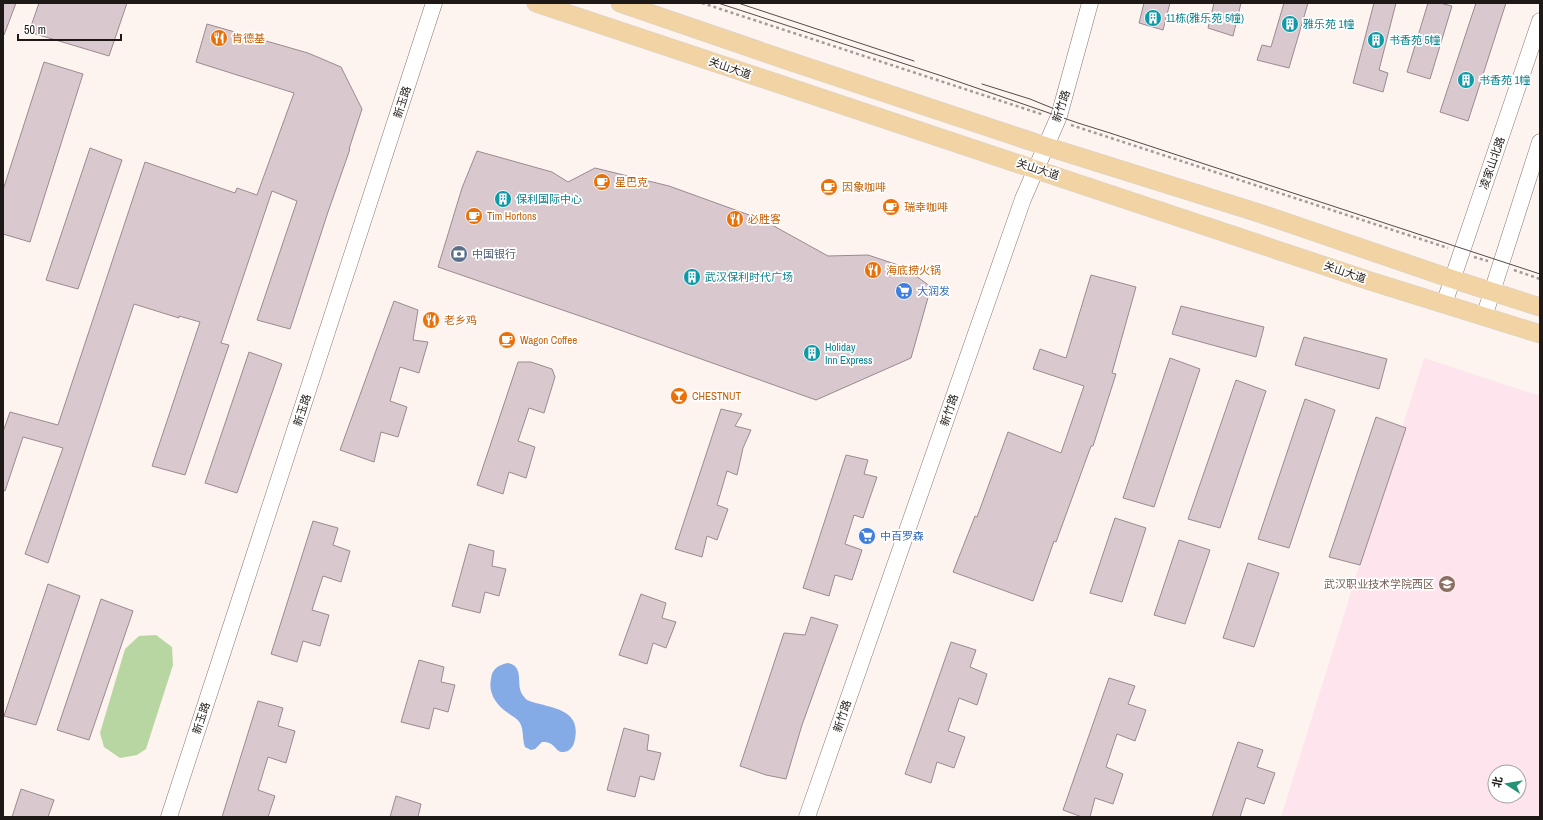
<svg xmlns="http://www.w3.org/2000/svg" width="1543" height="820" font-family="'Archivo Narrow','Noto Sans SC',sans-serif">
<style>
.education{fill:#fee4ec;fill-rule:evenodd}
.green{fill:#b8d6a1}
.water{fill:#85abe7}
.building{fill:#d9c8cd;stroke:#9a8b90}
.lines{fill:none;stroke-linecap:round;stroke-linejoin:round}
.secondary-casing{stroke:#877872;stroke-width:17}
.primary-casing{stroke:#d2d1d0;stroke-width:19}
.path{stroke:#a39b97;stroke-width:2.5;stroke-dasharray:3 3;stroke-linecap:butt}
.secondary{stroke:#fff;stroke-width:16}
.primary{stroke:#f2d3a4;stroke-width:18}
.tram{stroke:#524c48;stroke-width:1}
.labels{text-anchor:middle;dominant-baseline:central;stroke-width:3.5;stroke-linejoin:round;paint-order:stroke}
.culture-label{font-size:11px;fill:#0d838f;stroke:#fff;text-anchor:start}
.food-label{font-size:11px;fill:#c56008;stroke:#fff;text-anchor:start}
.street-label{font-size:11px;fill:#1e1916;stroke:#fff}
.service-label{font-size:11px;fill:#4e5e75;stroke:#fff;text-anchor:start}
.shop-label{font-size:11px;fill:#366cbe;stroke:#fff;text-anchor:start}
.education-label{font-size:11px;fill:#785e54;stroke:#fff;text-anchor:end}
</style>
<rect width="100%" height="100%" fill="#fdf3ef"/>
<path class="education" d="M 1424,358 L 1540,396 L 1540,817 L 1281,817 ZM 1495,772 L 1519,772 L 1519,796 L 1495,796 Z"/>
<path class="green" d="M 156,635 L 172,647 L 173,665 L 146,749 L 137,755 L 120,758 L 104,747 L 100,733 L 125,649 L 139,636 Z"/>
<path class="water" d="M 508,663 C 522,666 518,678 520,689 C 521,694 524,697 527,700 C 550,709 584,707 574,743 C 573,747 569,752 563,752 C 555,752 555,741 542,742 L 535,749 L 531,750 L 525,747 C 522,739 524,730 520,723 C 517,718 512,716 508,713 C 496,705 488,693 491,679 C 492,669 498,665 508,663 Z"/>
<path class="building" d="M 3,3 L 16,3 L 4,35 L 3,35 Z
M 39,3 L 127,3 L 109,56 L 29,32 Z
M 1144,3 L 1170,3 L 1163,30 L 1139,23 Z
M 1214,3 L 1241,3 L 1233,36 L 1208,28 Z
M 1284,3 L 1308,3 L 1289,68 L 1257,60 L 1262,45 L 1271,47 Z
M 1374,3 L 1396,3 L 1379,70 L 1388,73 L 1383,92 L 1353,83 Z
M 1428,3 L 1440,3 L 1452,6 L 1430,79 L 1407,72 Z
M 1476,3 L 1506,3 L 1468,121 L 1440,112 Z
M 207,24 L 308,53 L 341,67 L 362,109 L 349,149 L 350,149 L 328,212 L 290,329 L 257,320 L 297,201 L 272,191 L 221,343 L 229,345 L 185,475 L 152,466 L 200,322 L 179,316 L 179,318 L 134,304 L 48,563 L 25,554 L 63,448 L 23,437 L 5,491 L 3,490 L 3,432 L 10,412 L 58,425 L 145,162 L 235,193 L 237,188 L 257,195 L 294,93 L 196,62 Z
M 44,62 L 83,74 L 30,242 L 3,234 L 3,190 Z
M 90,148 L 122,160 L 78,289 L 46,280 Z
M 477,151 L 552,172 L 568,182 L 595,168 L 669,186 L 763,220 L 828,256 L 868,255 L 904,267 L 931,287 L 911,358 L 816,400 L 603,324 L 438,267 L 462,188 Z
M 1091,275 L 1136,287 L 1112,373 L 1116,374 L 1093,446 L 1091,446 L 1056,542 L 1054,541 L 1033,601 L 953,572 L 975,516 L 977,517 L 1008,432 L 1061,453 L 1084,386 L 1033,369 L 1040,349 L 1066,358 Z
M 394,301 L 418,310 L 413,340 L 428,342 L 419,373 L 400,367 L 390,401 L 407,407 L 398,437 L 381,432 L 374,462 L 340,450 Z
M 1181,306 L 1264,327 L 1256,357 L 1172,334 Z
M 1304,337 L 1387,359 L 1379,389 L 1295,365 Z
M 249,352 L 282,364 L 237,493 L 205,483 Z
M 1170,358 L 1200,369 L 1154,507 L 1123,498 Z
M 518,362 L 531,362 L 552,369 L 555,377 L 544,413 L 529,408 L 518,441 L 535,447 L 526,478 L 509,472 L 503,494 L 477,485 Z
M 1236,380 L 1266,391 L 1220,528 L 1188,519 Z
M 1305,399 L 1335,410 L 1289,548 L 1258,539 Z
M 721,409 L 742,414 L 735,426 L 751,430 L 743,448 L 737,475 L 727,471 L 717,505 L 728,509 L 717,540 L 707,536 L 702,557 L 675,549 Z
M 1376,417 L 1406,428 L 1360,565 L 1329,557 Z
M 846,455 L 868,460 L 864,474 L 877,477 L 863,518 L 854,515 L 845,544 L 862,550 L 852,580 L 835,575 L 829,596 L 803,588 Z
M 1115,518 L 1146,528 L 1122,602 L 1090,593 Z
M 313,521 L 338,528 L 333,545 L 350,551 L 341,582 L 323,576 L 312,610 L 329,615 L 320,646 L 303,641 L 297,662 L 271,654 Z
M 1179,540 L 1210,550 L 1185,624 L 1154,615 Z
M 469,544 L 494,551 L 492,566 L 506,569 L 499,596 L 485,592 L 480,613 L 452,606 Z
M 1248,563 L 1279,573 L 1254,647 L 1223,638 Z
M 48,584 L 80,596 L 36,725 L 4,716 Z
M 641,594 L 666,603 L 662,618 L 676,622 L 666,648 L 653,643 L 647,664 L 619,655 Z
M 101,599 L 133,611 L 89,740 L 57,730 Z
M 811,617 L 838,625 L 802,725 L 786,779 L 766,775 L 740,766 L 784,633 L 805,635 Z
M 951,642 L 976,650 L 970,667 L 987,674 L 977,705 L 959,698 L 948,731 L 965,737 L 954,768 L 937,762 L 931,783 L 905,774 Z
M 419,660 L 444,667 L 441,682 L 455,685 L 448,712 L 434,708 L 429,729 L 401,722 Z
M 1109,678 L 1135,686 L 1128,704 L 1146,710 L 1135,741 L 1117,734 L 1106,767 L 1123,774 L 1113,804 L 1095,798 L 1090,817 L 1082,817 L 1063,810 Z
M 258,701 L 283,708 L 278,726 L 295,731 L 286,763 L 268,757 L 258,790 L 275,796 L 268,817 L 222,817 Z
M 624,728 L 649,735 L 647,750 L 661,753 L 654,780 L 640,776 L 635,797 L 607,790 Z
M 1238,742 L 1263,750 L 1257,767 L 1275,773 L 1264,804 L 1246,798 L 1240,817 L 1212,817 Z
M 21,789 L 54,800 L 48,817 L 12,817 Z
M 396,796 L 421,804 L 418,817 L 390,817 Z"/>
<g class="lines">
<g class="secondary-casing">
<path id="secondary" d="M 1444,304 L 1540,21
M 1484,317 L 1540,142
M 169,817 L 434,3
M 807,817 L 1023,199 L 1059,116 L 1090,3"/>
</g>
<g class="primary-casing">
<path id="primary" d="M 536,3 L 1370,281 L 1540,334
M 620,3 L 792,62 L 1045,146 L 1262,214 L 1452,279 L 1540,307"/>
</g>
<path class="path" d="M 702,3 L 1044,115
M 1071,125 L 1448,248
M 1474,257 L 1488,261
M 1514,270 L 1540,279"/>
<use href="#secondary" class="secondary"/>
<use href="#primary" class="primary"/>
<path class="tram" d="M 718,3 L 942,76 L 1078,123 L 1110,133 L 1540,274
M 738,3 L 914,61
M 982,84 L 1030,99 L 1057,110"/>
</g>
<defs>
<g id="building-disc" transform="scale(0.9)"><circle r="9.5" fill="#0f9aa8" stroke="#fff"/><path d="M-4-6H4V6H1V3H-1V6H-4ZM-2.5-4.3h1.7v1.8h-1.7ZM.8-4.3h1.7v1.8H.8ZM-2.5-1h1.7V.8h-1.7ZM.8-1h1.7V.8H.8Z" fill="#fff"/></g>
<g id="restaurant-disc" transform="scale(0.9)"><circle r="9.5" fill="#e8710a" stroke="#fff"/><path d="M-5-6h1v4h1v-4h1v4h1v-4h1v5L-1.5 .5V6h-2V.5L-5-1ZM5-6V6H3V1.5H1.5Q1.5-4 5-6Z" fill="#fff"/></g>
<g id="cafe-disc" transform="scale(0.9)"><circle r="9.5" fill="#e8710a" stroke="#fff"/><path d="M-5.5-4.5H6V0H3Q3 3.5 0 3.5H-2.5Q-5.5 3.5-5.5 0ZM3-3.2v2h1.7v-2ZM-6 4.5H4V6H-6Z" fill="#fff"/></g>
<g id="bank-disc" transform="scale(0.9)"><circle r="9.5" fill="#5c6f8a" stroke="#fff"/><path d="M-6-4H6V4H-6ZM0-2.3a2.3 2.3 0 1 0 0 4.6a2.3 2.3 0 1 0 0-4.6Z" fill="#fff"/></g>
<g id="supermarket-disc" transform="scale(0.9)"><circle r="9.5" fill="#3f7fe0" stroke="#fff"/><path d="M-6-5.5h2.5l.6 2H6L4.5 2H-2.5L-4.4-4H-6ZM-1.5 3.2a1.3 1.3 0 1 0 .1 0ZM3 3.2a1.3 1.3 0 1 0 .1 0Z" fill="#fff"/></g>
<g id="bar-disc" transform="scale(0.9)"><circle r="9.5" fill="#e8710a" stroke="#fff"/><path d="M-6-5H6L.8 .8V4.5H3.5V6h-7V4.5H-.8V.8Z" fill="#fff"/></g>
<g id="university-disc" transform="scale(0.9)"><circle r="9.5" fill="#8d6e63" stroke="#fff"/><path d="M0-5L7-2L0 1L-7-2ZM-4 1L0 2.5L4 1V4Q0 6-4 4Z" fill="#fff"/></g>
</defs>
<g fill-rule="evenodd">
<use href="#building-disc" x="1153" y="18"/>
<use href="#building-disc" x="1290" y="24"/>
<use href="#restaurant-disc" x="219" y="38"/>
<use href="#building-disc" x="1376" y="40"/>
<use href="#building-disc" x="1466" y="80"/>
<use href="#cafe-disc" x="602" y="182"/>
<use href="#cafe-disc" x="829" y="187"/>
<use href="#building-disc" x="503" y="199"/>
<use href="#cafe-disc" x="891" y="207"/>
<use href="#cafe-disc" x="474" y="216"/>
<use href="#restaurant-disc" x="735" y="219"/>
<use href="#bank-disc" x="459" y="254"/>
<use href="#restaurant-disc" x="873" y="270"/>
<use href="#building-disc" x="692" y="277"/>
<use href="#supermarket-disc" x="904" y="291"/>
<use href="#restaurant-disc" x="431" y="320"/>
<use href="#cafe-disc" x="507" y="340"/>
<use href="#building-disc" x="812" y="353"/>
<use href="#bar-disc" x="679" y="396"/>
<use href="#supermarket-disc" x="867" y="536"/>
<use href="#university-disc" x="1447" y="584"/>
</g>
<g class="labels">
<g class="culture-label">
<text x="1166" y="18">11栋(雅乐苑 5幢)</text>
<text x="1303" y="24">雅乐苑 1幢</text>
<text x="1389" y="40">书香苑 5幢</text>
<text x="1479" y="80">书香苑 1幢</text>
<text x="516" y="199">保利国际中心</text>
<text x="705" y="277">武汉保利时代广场</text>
<text x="825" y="347">Holiday<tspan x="825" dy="13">Inn Express</tspan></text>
</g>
<g class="food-label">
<text x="232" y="38">肯德基</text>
<text x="615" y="182">星巴克</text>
<text x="842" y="187">因象咖啡</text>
<text x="904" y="207">瑞幸咖啡</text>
<text x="487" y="216">Tim Hortons</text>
<text x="748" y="219">必胜客</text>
<text x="886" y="270">海底捞火锅</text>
<text x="444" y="320">老乡鸡</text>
<text x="520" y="340">Wagon Coffee</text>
<text x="692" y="396">CHESTNUT</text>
</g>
<g class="street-label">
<text transform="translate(730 68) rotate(19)">关山大道</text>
<text transform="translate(402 102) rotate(-72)">新玉路</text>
<text transform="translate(1061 106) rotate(-72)">新竹路</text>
<text transform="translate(1492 163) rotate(-71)">凌家山北路</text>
<text transform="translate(1038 169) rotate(18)">关山大道</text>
<text transform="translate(1345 272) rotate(19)">关山大道</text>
<text transform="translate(302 410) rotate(-72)">新玉路</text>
<text transform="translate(949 410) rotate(-71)">新竹路</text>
<text transform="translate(842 716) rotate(-71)">新竹路</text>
<text transform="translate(201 718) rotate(-72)">新玉路</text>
</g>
<g class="service-label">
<text x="472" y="254">中国银行</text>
</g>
<g class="shop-label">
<text x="917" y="291">大润发</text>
<text x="880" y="536">中百罗森</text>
</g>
<g class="education-label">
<text x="1434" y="584">武汉职业技术学院西区</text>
</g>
</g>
<rect width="1543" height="820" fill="none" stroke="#1e1916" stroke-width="8"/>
<g transform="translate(1507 784) rotate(282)"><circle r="19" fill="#ffffff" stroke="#a5a3a2"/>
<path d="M0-3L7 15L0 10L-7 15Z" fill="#249374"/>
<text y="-6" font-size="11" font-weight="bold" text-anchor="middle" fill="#1e1916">北</text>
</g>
<path d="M18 34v6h103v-6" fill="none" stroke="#1e1916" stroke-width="2"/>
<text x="24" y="34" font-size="12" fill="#1e1916" stroke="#ffffff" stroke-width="3" paint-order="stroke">50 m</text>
</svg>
